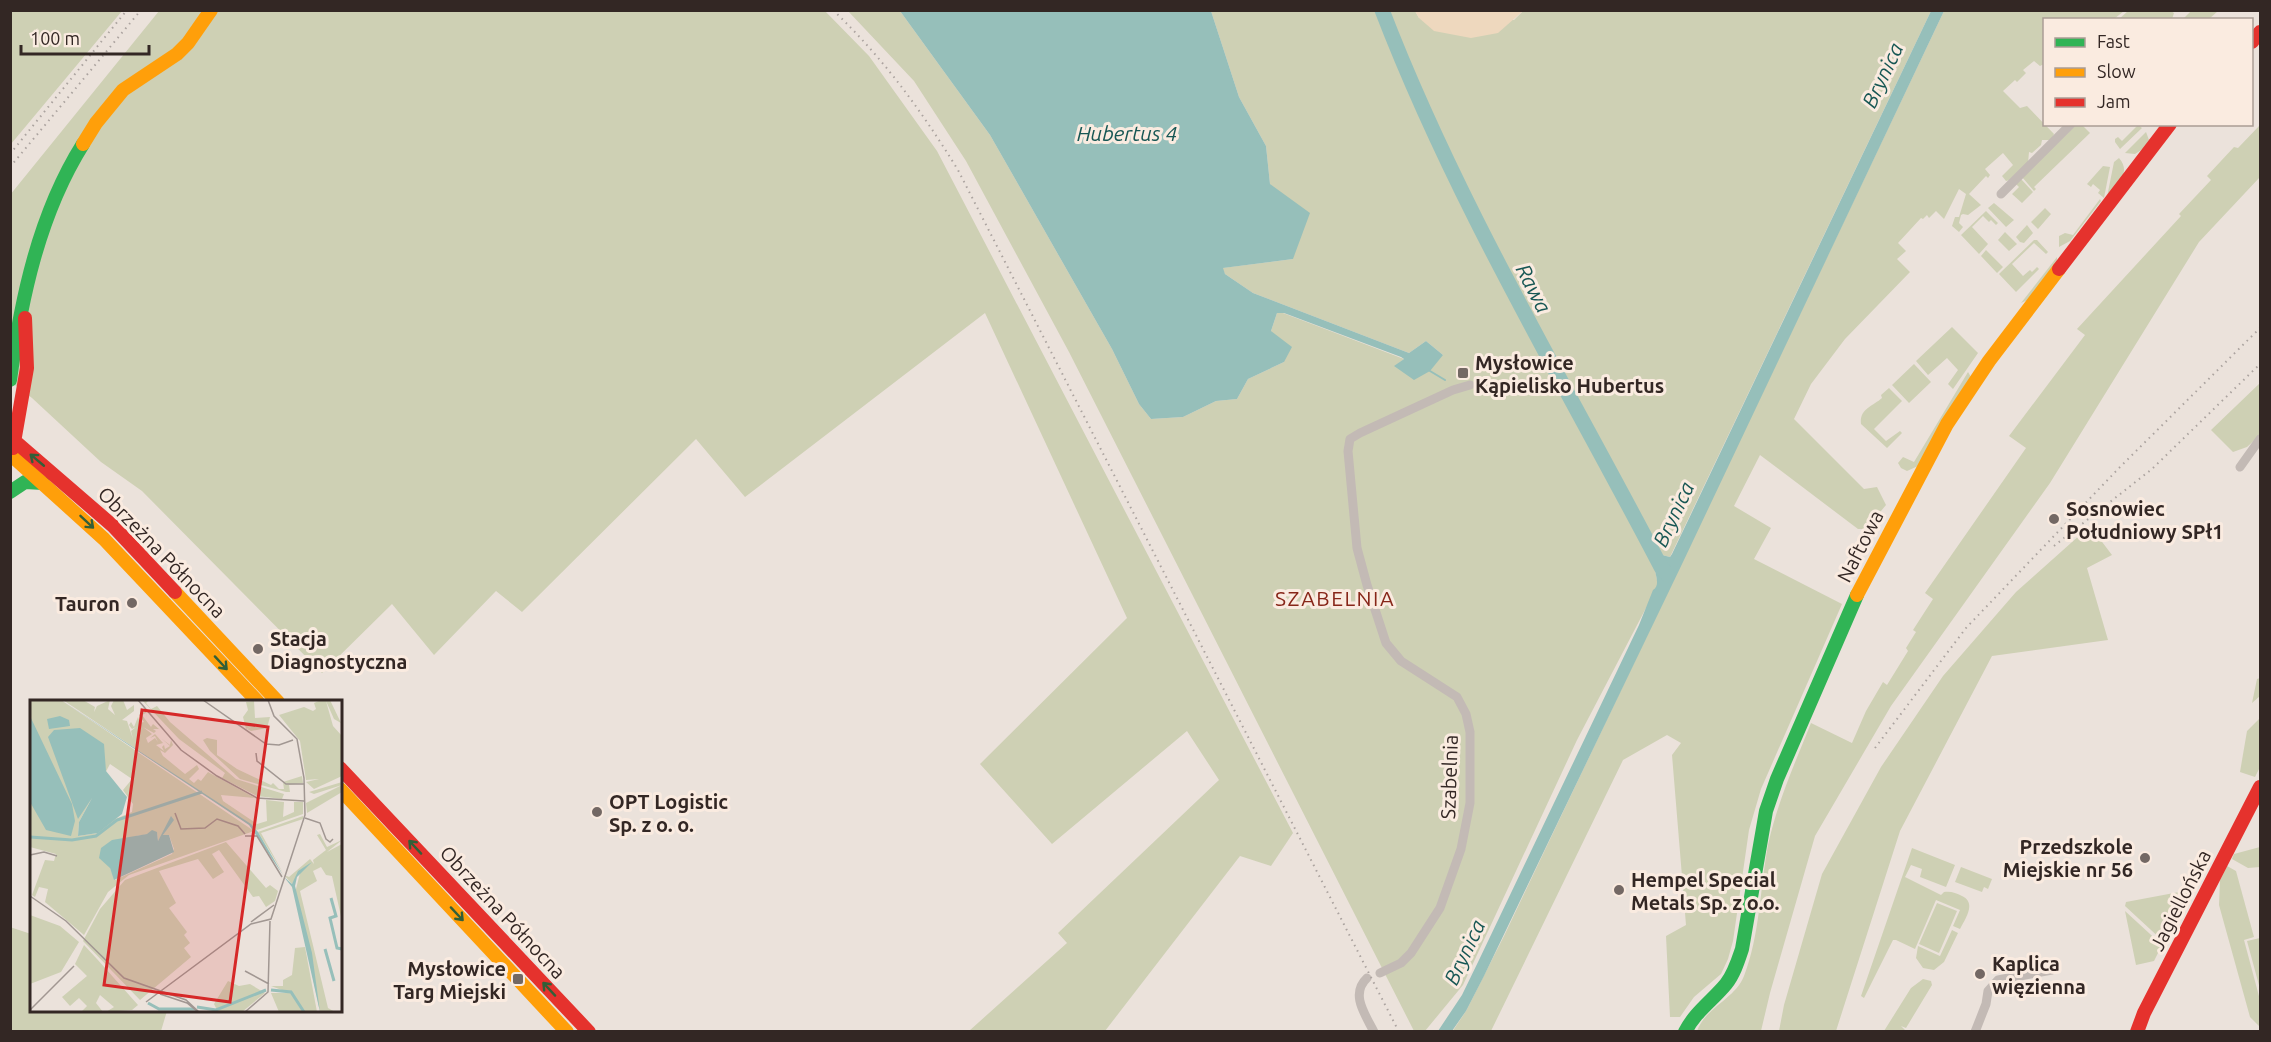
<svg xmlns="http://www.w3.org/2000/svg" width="2271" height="1042" font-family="Ubuntu,sans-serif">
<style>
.green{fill:#ced0b4}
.sand{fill:#eed8be}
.water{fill:#96bfba}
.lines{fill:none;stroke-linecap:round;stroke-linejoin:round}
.stream{stroke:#96bfba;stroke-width:2}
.river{stroke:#96bfba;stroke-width:15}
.street{stroke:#c3bab5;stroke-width:9}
.fast{stroke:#30b455;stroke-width:14}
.slow{stroke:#ff9f0a;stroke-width:14}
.jam{stroke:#e5322d;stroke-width:14}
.rail{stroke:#aba39f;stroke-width:2;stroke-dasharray:1.5 4.5;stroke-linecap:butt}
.oneway{stroke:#325f38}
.poi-dot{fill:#736864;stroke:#faebe0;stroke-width:2}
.labels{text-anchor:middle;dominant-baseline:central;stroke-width:6;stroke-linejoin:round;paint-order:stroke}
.poi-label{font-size:20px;font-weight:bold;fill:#332724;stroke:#faebe0;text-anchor:start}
.street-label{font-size:20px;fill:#332724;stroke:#faebe0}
.water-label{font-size:21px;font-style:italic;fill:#175754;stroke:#faebe0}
.neighbourhood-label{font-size:21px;letter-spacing:1.5px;fill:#872618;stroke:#faebe0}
.inset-river{fill:none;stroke:#96bfba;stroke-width:3}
.inset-road{fill:none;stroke:#a19792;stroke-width:1.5}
.view{fill:#d62828;fill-opacity:0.15;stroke:#d62828;stroke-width:3}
.inset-edge{fill:none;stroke:#332724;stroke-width:3}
</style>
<rect width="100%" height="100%" fill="#ebe2db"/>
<path class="green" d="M 11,10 L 122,11 L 11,144 L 10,11 Z
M 2192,10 L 2218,10 L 2218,11 L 2209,19 L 2183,19 Z
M 159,11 L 825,11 L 869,56 L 937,151 L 1293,833 L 1271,866 L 1240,856 L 1105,1031 L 969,1031 L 1067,943 L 1058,933 L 1219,780 L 1187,731 L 1052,844 L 980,764 L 1127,618 L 985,313 L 745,497 L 696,439 L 522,612 L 496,591 L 434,655 L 392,604 L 322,673 L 142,491 L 101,462 L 32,398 L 11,382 L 10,195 Z
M 848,11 L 900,11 L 990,135 L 1112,349 L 1139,404 L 1151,419 L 1183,417 L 1216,401 L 1237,399 L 1248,379 L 1284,362 L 1271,331 L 1277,313 L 1283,313 L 1404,359 L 1395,366 L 1443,355 L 1426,341 L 1409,353 L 1253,293 L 1225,274 L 1222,268 L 1293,259 L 1270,184 L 1266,146 L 1239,97 L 1211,11 L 1380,11 L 1425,124 L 1550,368 L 1646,544 L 1655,570 L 1658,585 L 1577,740 L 1463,985 L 1425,1031 L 1414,1031 L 1069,352 L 966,161 L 914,81 Z
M 1385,11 L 1415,11 L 1419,18 L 1514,20 L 1523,11 L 1931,11 L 1670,557 L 1662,555 L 1649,541 C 1555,368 1456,195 1385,11 Z
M 1944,11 L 2124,11 L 2114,19 L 2044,20 L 2044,64 L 2040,66 L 2034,61 L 2023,70 L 2026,73 L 2017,82 L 2015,80 L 2003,91 L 2020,108 L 2027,106 L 2054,134 L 2051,140 L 2042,140 L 2041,145 L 2032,153 L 2029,152 L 2028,163 L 2010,180 L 2006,181 L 2002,176 L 2013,165 L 2003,153 L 1985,169 L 1990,175 L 1988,178 L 1986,176 L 1969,194 L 1981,205 L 1968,215 L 1963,214 L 1961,215 L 1959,223 L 1963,227 L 1959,232 L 1952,226 L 1955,217 L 1959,217 L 1966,194 L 1959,189 L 1944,219 L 1936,211 L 1929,218 L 1927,215 L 1923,219 L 1921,218 L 1898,243 L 1906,251 L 1897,259 L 1910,272 L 1845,339 L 1811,384 L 1794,419 L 1864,489 L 1877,487 L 1886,505 L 1866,529 L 1858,529 L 1760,455 L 1734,506 L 1771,528 L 1754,559 L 1842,604 L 1761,789 L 1749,830 L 1733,941 L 1728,959 L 1721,974 L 1694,997 L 1680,1017 L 1670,1017 L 1666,936 L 1686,925 L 1672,755 L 1681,743 L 1667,735 L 1623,760 L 1491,1031 L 1452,1032 L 1466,1011 L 1504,936 Z
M 2128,11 L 2171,11 L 2174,13 L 2172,19 L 2119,19 Z
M 2076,125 L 2082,125 L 2090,133 L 2034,187 L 2036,189 L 2034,191 L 2022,177 Z
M 2138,125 L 2142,128 L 2120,149 L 2115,142 L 2115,139 L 2118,137 L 2122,141 Z
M 2260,125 L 2260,177 L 2199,242 L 2050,483 L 1891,706 L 1815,836 L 1770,993 L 1761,1031 L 1697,1031 C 1706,1007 1735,999 1744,976 C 1760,935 1760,888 1768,845 C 1777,803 1795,763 1811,723 L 1852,743 L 1866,711 L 1883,682 L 1887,685 L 1908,651 L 1906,648 L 1916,632 L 1913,630 L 1933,599 L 1925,593 L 2026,448 L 2009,436 L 2085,335 L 2077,329 L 2181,216 L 2179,214 L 2211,180 L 2207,176 L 2234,147 L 2238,148 Z
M 2146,132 L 2149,140 L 2143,149 L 2135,154 L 2125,153 Z
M 2119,158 C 2132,173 2117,185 2107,197 L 2114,162 Z
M 2103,166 L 2110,167 L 2104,198 L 2098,193 L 2100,190 L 2093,184 L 2091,187 L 2087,184 Z
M 2021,179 L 2033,192 L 2022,203 L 2012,194 L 2019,187 L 2016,184 Z
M 2100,199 L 2101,201 L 2070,241 L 2059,247 L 2059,236 L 2065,233 L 2073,235 Z
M 1994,203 L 2014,220 L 2006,227 L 1988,208 Z
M 2045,208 L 2051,214 L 2038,229 L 2031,222 Z
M 1986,211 L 1998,223 L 1996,225 L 1991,220 L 1989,222 L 1983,216 L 1972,227 L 1988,244 L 1979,254 L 1961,235 Z
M 2027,225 L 2033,233 L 2024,243 L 2020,242 L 2016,237 Z
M 2005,232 L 2017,244 L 2009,251 L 1998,240 Z
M 2034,240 L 2037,240 L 2048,252 L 2046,254 L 2034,243 L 2012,264 L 2023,276 L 2030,270 L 2032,272 L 2037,267 L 2039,269 L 2016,292 L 1999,274 Z
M 1986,250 L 2003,267 L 1997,273 L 1981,256 Z
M 2057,257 L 2057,264 L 2030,299 L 2021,303 Z
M 1952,327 L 1978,353 L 1953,389 L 1948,384 L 1958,370 L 1947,358 L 1928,375 L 1916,361 Z
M 1914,364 L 1931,382 L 1909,403 L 1892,385 Z
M 1968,372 L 1971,377 L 1918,466 L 1907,471 L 1901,468 L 1898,463 L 1903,457 L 1914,462 Z
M 2260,383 L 2260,435 L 2247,447 L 2233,452 L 2211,430 Z
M 1889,388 L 1902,401 L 1874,429 L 1886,441 L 1900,431 L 1902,433 L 1887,448 L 1861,424 C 1859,409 1873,406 1882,398 L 1881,395 Z
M 2090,526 L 2112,555 L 2087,568 L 2108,640 L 1992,656 L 1900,831 L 1836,1031 L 1779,1031 L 1784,1005 L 1822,874 L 1881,767 L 1943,676 L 2016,592 Z
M 2260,678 L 2260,696 L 2252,703 L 2257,679 Z
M 2260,718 L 2260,767 L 2255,777 L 2240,772 L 2247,731 Z
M 2260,847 L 2260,867 L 2248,868 L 2232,859 L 2234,854 Z
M 1912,848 L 1955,865 L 1946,887 L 1920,877 L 1922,869 L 1911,865 L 1905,877 L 1941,895 L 1944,892 C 1951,891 1956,893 1962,896 C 1977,903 1965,919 1960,929 L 1953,926 L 1960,910 L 1936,900 L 1915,949 L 1896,940 L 1893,940 L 1864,998 L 1861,996 Z
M 2227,866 L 2236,871 L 2254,937 L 2244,940 L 2260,1000 L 2260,1027 L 2250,1017 L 2219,905 L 2220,880 Z
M 1961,867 L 1992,879 L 1988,889 L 1984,887 L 1982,892 L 1955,882 Z
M 2190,890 L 2164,942 L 2125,906 L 2126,902 Z
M 1937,903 L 1957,911 L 1939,953 L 1919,944 Z
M 2125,911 L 2162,945 L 2154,961 L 2136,965 Z
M 10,927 L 31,934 L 32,1010 L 167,1011 L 161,1031 L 11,1031 Z
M 1952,930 L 1958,933 L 1944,962 L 1934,970 L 1923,968 L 1916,958 L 1918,946 L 1940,956 Z
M 2260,938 L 2260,989 L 2247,941 Z
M 1923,979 L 1931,981 L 1932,985 L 1906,1028 L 1901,1026 L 1905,1030 L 1904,1031 L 1884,1031 L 1911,988 Z"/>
<path class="sand" d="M 1415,11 L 1523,11 L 1498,33 L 1471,38 L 1434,31 L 1419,18 Z"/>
<path class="water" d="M 900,11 L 1211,11 L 1239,97 L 1266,146 L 1270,184 L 1310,213 L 1293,259 L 1223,268 L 1225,274 L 1253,293 L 1409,353 L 1426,341 L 1443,355 L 1430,371 L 1414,380 L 1394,366 L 1404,359 L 1401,357 L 1284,313 L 1277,313 L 1271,331 L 1292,347 L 1284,362 L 1248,379 L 1237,399 L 1216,401 L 1183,417 L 1151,419 L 1139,404 L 1112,349 L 990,135 Z
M 1931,11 L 1944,11 L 1683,562 L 1484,976 L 1466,1011 L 1452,1031 L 1438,1031 L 1462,995 L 1479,960 L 1639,625 L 1653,590 C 1660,586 1656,577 1655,570 L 1664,570 L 1662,555 L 1670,557 L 1672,554 Z"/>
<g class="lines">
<path class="stream" d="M 1430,371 L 1445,380
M 1554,380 L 1558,377"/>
<path class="river" d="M 1382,10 C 1457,205 1565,383 1661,567 L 1668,575"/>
<path class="street" d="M 2001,194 L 2071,124
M 2240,467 L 2260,439
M 1380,973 L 1401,963 L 1411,953 L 1440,908 L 1461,849 L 1470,803 L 1470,732 L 1466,714 L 1457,697 L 1401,661 L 1386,643 L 1367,585 L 1357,548 L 1348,451 L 1350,439 L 1360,433 L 1453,390 L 1470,385
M 1367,978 C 1350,994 1365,1014 1374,1032
M 1975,1032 L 1986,1004 L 1988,991 L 1998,980 L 2052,970"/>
<path class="fast" d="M 10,380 C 21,299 39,214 83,144
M 10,492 L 25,482 L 43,483
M 1685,1032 C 1695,1012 1712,1001 1726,984 C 1734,974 1738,961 1742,949 L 1766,811 L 1777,779 L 1857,595"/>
<path class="slow" d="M 83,144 L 96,123 L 123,90 L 177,54 L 188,43 L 211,10
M 10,454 L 104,539 L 258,702
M 175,592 L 278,702
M 1857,595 L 1947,424 L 1989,361 L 2059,269
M 340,789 L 567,1032"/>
<path class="jam" d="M 2252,42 L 2260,32
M 2059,269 L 2170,124
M 10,437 L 113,526 L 175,592
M 13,448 L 27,368 L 25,318
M 340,768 L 589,1032
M 2137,1032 L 2144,1013 L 2260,787"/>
<path class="rail" d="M 833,10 C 884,59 921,110 958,170 L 1399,1032
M 10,154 L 127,10
M 10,167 L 141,10
M 2054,546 L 2152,469 L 2260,364
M 1875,748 L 1966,628 L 2119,468 L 2260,328"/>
</g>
<defs><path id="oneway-shaft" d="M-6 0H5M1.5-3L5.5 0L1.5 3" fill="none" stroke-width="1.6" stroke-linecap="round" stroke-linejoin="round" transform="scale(1.5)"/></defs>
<g class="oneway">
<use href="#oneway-shaft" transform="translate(37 460) rotate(-140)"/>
<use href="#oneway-shaft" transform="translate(87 522) rotate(43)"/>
<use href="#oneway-shaft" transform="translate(221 663) rotate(47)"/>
<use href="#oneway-shaft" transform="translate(415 847) rotate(-133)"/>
<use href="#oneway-shaft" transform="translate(457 914) rotate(47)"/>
<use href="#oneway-shaft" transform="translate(549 989) rotate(-133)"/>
</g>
<g class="poi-dot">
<rect x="1457" y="367" width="12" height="12" rx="3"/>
<circle cx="2054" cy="519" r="6"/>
<circle cx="132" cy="603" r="6"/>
<circle cx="258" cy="649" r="6"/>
<circle cx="597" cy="812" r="6"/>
<circle cx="2145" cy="858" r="6"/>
<circle cx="1619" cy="890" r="6"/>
<circle cx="1980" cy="974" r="6"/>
<rect x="512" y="973" width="12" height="12" rx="3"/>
</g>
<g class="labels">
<g class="poi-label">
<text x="1475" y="362">Mysłowice<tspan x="1475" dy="23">Kąpielisko Hubertus</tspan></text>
<text x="2066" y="508">Sosnowiec<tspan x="2066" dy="23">Południowy SPł1</tspan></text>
<text x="120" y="603" text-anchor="end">Tauron</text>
<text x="270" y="638">Stacja<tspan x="270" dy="23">Diagnostyczna</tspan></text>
<text x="609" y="801">OPT Logistic<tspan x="609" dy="23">Sp. z o. o.</tspan></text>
<text x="2133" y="846" text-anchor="end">Przedszkole<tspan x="2133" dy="23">Miejskie nr 56</tspan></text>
<text x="1631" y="879">Hempel Special<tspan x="1631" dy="23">Metals Sp. z o.o.</tspan></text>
<text x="1992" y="963">Kaplica<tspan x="1992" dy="23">więzienna</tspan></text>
<text x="506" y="968" text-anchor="end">Mysłowice<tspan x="506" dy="23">Targ Miejski</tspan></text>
</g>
<g class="street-label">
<text transform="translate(1860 546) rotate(-63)">Naftowa</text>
<text transform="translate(162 552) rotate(46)">Obrzeżna Północna</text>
<text transform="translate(1449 777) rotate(-88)">Szabelnia</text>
<text transform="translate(2180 900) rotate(-63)">Jagiellońska</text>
<text transform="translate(503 912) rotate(47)">Obrzeżna Północna</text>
</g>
<g class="water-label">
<text transform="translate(1882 75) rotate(-65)">Brynica</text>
<text x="1127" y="133">Hubertus 4</text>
<text transform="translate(1534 288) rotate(63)">Rawa</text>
<text transform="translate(1673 514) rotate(-65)">Brynica</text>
<text transform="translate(1464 952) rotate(-65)">Brynica</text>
</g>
<g class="neighbourhood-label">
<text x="1335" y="598">SZABELNIA</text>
</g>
</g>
<g transform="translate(30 700)">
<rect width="312" height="312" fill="#ebe2db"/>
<path d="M 0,0 L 31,0 L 224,131 L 99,175 L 78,192 L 54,235 L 15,202 L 18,189 L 9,187 L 5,197 L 2,195 L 15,160 L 24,161 L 26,154 L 0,147 ZM 80,64 L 102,79 L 93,90 L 103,104 L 102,112 L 83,120 L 68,133 L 48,136 L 49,122 ZM 137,128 L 133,135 L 139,135 L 144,149 L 142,154 L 85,180 L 80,168 L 106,136 L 127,133 L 128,141 ZM 33,0 L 53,0 L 65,7 L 64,12 L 67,6 L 80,0 L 78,9 L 85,15 L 81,6 L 84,0 L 93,0 L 97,10 L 104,5 L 104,11 L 92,20 L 97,21 L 103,39 L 101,31 L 106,27 L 102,29 L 99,25 L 101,22 L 104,27 L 108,17 L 110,23 L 114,22 L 109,15 L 114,12 L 116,12 L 117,18 L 116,13 L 112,15 L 121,27 L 123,24 L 129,29 L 123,29 L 126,31 L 124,33 L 113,27 L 122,34 L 116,38 L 118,43 L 125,38 L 128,42 L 125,36 L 120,38 L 125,34 L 133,43 L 126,45 L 134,51 L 132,47 L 134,45 L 135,49 L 140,46 L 132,39 L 140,45 L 141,40 L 143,45 L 135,53 L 130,50 L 133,56 L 155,74 L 167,65 L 169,69 L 159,79 L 164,83 L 168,79 L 171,81 L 178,72 L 225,98 L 191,95 L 193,101 L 227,124 L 237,121 L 236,100 L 254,102 L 253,117 L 264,112 L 264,102 L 273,102 L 273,114 L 227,130 ZM 112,0 L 119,0 L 116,3 L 121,9 L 127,6 L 140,22 L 206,79 L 254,94 L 252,99 L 227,96 L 192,78 L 195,73 L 149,39 ZM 291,0 L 300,0 L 311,23 L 304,19 L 296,1 L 303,26 L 312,36 L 312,76 L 284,89 L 276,82 L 289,79 L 276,80 L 270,41 L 249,15 L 274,7 L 283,11 L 286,9 L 284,3 ZM 224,1 L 225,18 L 240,17 L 237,28 L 221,31 L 217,29 L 225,25 L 216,29 L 213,17 L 218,10 L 216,2 ZM 177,38 L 187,40 L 187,55 L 207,69 L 241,85 L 243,83 L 249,89 L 254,89 L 253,82 L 272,76 L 273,83 L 259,85 L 260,92 L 256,92 L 210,79 L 180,51 L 173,40 ZM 312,82 L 312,92 L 277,113 L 276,103 L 312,85 L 284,94 L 279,92 ZM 273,116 L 273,119 L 231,133 L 253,173 L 228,132 ZM 290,134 L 297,147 L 312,140 L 297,152 L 312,144 L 312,221 L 302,176 L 296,175 L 291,167 L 283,171 L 287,181 L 270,191 L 298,308 L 305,312 L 290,312 L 265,193 L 271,169 L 262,184 L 254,175 L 259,177 L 280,159 L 284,164 L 283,160 L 296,150 L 287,135 ZM 196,142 L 236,188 L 240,185 L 248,191 L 245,201 L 236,207 L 229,196 L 223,197 L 189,150 L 182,154 L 194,172 L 183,179 L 168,159 L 129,171 L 146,203 L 139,208 L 157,232 L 154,235 L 160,243 L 154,248 L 161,257 L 110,300 L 53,241 L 70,209 L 95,180 ZM 0,215 L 30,226 L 49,242 L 31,272 L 0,284 ZM 54,245 L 67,259 L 108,305 L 102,310 L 76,312 L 84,307 L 70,295 L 66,303 L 73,312 L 51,312 L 57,306 L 49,298 L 40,306 L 32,297 L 57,276 L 45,264 ZM 275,247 L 287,312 L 249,312 L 241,293 L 260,293 L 241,286 L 253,286 L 253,280 L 262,275 L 265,248 ZM 198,281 L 209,286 L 220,284 L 235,293 L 212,312 L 188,312 L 184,304 Z" fill="#ced0b4" fill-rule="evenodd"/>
<path d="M 31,0 L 221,124 L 228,132 L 253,175 L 219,125 ZM 0,16 L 42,104 L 45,121 L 41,136 L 16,130 L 0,102 ZM 30,16 L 39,20 L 40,26 L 19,29 L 17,19 ZM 50,28 L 74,44 L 76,71 L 97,97 L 92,114 L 68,133 L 48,136 L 49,122 L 62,98 L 48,119 L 18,37 L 24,30 ZM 141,116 L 144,120 L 133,135 L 139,135 L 144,152 L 84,180 L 80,168 L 69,158 L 71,148 L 82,140 L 117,134 L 122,130 L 127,132 L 128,141 ZM 282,162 L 267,177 L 265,186 L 282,253 L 290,312 L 262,187 L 254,177 L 262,184 L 268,171 Z" fill="#96bfba"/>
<path class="inset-river" d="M 0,137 L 42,140 L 66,136 L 87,120 L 172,92M 301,198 L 306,216 L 300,218 L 307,248 L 312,249M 295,249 L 304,281M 241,290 L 261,292 L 274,312M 118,303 L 129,309 L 165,309M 167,307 L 186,310 L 236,290"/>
<path class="inset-road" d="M 108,0 L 151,50 L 187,76 L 227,98 L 274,101M 173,0 L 236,44 L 249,45 L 263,40M 226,53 L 227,61 L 256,84 L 274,84M 145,113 L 151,129 L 175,128 L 187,119 L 208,126 L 215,134M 275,118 L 290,123 L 296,139 L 300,142 L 303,139M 215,136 L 227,136 L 252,177M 0,155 L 14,152 L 27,156M 0,196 L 36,221 L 94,278 L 156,300 L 169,312M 221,222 L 244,205M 215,271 L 239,284M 130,294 L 157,303 L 168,312M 116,302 L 221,224 L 241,219 L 275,115 L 274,78 L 267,39 L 244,16 L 238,0M 0,310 L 44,266M 215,312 L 238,292 L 240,221"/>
<path class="view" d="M 112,10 L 238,27 L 200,302 L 74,285 Z"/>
<rect width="312" height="312" class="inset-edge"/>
</g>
<rect width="2271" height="1042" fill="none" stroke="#332724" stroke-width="24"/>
<rect x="2043" y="18" width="210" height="108" fill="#faebe0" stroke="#aa9d95" stroke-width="1.5"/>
<rect x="2055" y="38" width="30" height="9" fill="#30b455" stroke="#aa9d95" stroke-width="1.5"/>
<text x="2097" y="48" font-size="18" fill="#332724">Fast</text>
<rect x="2055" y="68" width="30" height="9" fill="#ff9f0a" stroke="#aa9d95" stroke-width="1.5"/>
<text x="2097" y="78" font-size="18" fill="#332724">Slow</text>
<rect x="2055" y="98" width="30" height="9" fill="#e5322d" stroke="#aa9d95" stroke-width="1.5"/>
<text x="2097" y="108" font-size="18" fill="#332724">Jam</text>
<path d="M21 45v9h128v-9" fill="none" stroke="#332724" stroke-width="3"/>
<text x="30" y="45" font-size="18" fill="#332724" stroke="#faebe0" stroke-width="4.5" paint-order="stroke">100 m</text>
</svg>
